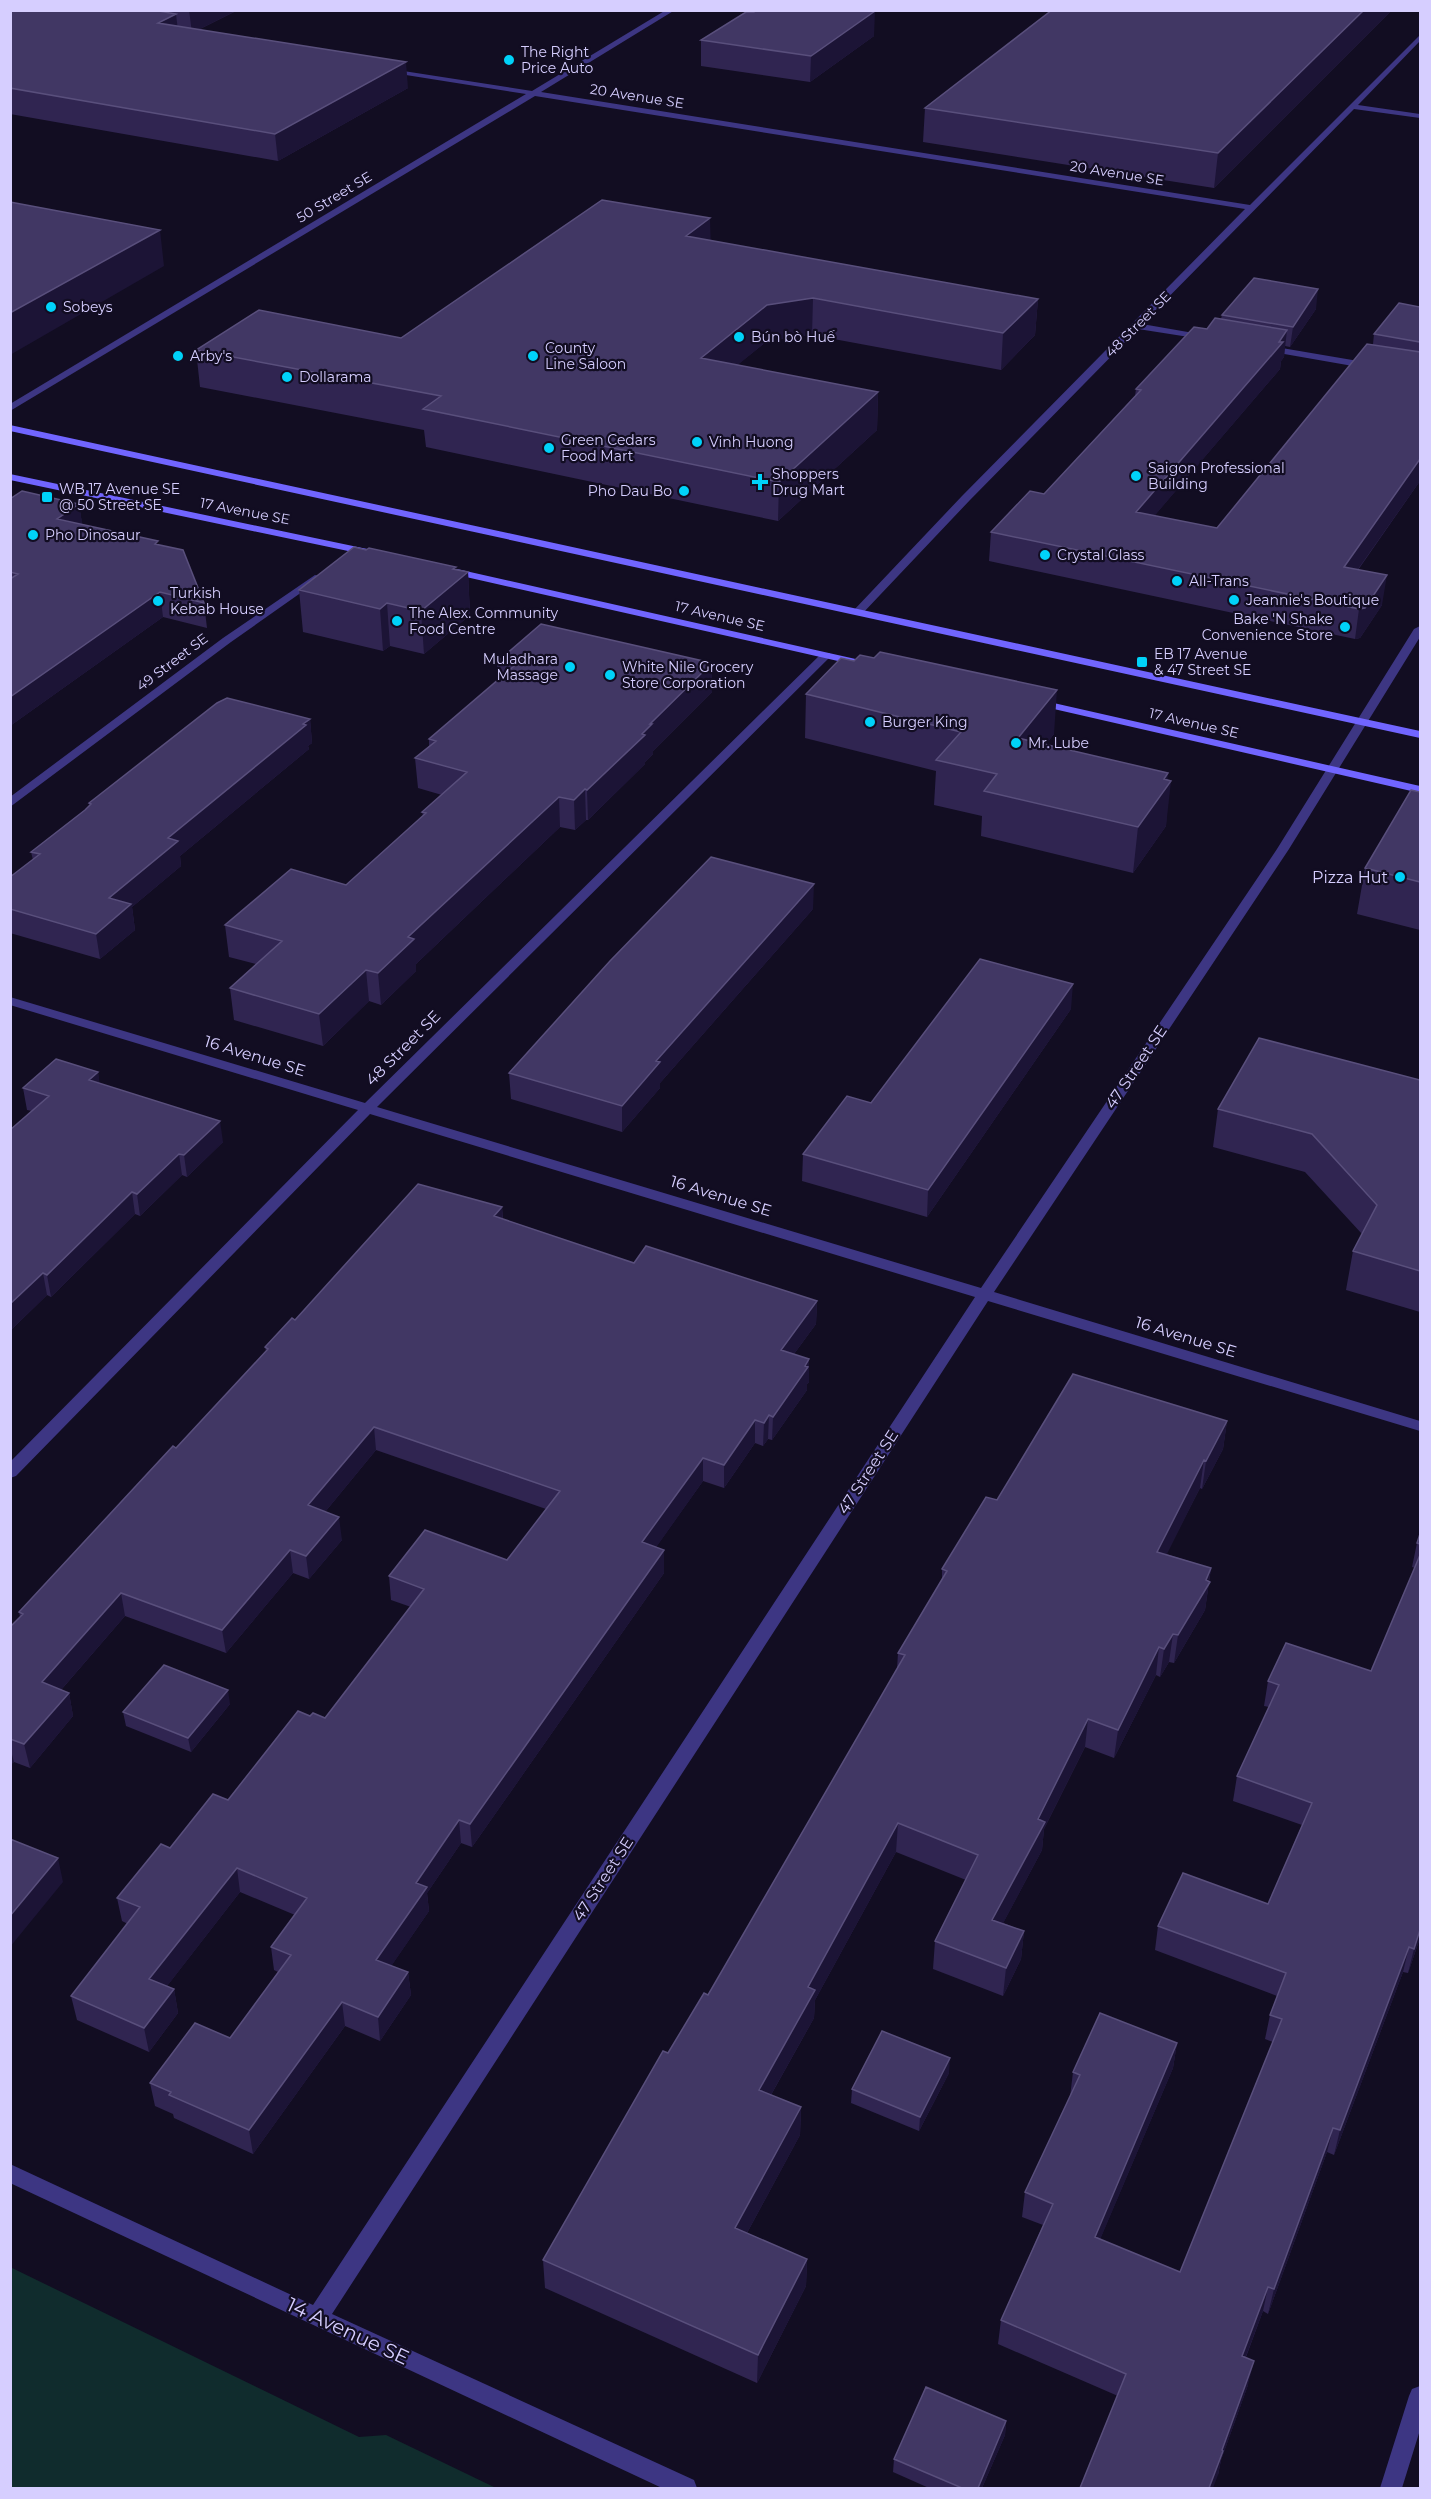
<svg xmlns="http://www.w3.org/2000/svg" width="1431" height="2499" font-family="Montserrat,sans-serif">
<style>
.green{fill:#102c2d}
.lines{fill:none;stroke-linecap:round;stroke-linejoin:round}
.street{fill:#3d3683;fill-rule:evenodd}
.secondary{fill:#7165ff;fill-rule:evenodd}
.wall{fill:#302551}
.shaded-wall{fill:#1c1436}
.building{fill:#413764;stroke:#594f7c;stroke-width:1.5}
.poi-dot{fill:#00d2f9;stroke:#120d22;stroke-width:2}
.labels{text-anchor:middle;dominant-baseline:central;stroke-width:4.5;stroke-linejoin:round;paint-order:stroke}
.far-poi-label{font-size:14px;fill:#d6ceff;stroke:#120d22;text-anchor:start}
.far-street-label{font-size:14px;fill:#d6ceff;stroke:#120d22}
.poi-label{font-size:16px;fill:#d6ceff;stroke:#120d22;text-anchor:end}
.street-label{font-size:16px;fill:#d6ceff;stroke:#120d22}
.near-street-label{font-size:20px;fill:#d6ceff;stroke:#120d22}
</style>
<rect width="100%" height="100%" fill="#120d22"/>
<path class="green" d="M 10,2267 L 359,2437 L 386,2435 L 496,2488 L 11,2488 Z"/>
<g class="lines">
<path class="street" d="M 666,10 L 675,10 L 541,92 L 1250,205 L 1420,35 L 1420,41 L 1358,105 L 1420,114 L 1420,118 L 1354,109 L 1142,324 L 1205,335 L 1210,338 L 1208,340 L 1138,329 L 970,500 L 862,614 L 858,615 L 853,612 L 854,610 L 962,496 L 1245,209 L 535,96 L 10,411 L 10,404 L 526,94 L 387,72 L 384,72 L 384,68 L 532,91 Z
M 1264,345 L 1370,363 L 1375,366 L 1370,369 L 1261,350 L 1261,346 Z
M 315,575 L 319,576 L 319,580 L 231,642 L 10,807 L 10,797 L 223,638 Z
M 1420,626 L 1420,637 L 1289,849 L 994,1292 L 1420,1421 L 1420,1431 L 988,1301 L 332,2314 L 694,2480 L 697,2488 L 662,2488 L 10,2183 L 10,2164 L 313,2305 L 975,1297 L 370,1114 L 16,1476 L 10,1478 L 10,1462 L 358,1110 L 10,1005 L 10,997 L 365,1103 L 822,653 L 830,653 L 830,657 L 377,1107 L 981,1288 L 1277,849 L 1414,629 Z
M 1420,2386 L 1420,2430 L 1402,2488 L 1380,2488 L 1409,2396 L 1412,2389 Z"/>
<path class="secondary" d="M 10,425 L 1420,731 L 1420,738 L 10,431 Z
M 10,474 L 372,550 L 377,553 L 372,556 L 10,480 Z
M 448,567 L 860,660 L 866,663 L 860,666 L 444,572 L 444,568 Z
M 1036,699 L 1420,786 L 1420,793 L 1032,704 L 1032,700 Z"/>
</g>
<path class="wall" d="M 14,10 L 238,10 L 200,29 L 408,88 L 278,161 L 10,114 L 10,12 Z
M 1392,10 L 1214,188 L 923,142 L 925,108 Z
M 874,36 L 810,82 L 701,66 L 701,40 Z
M 710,218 L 710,241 L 1038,299 L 1035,335 L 1001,370 L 812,335 L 767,341 L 737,365 L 878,392 L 877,430 L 778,521 L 426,447 L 424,430 L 200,387 L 196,350 L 401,338 Z
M 1420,307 L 1420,481 L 1358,570 L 1382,605 L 1360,638 L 1355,639 L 989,561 L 991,532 L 1044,494 L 1135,396 L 1136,389 L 1207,329 L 1221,319 L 1222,315 L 1316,309 L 1290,347 L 1285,346 L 1284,357 L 1281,361 L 1280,369 L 1154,516 L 1217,528 L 1373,344 L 1374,334 Z
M 10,499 L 79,504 L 82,524 L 158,544 L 204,603 L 207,628 L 163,617 L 10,726 Z
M 456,570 L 468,572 L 470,615 L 424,654 L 390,646 L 383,651 L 303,632 L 299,590 Z
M 497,662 L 712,663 L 712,692 L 653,751 L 653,754 L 645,762 L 645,764 L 588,820 L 586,820 L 575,830 L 560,827 L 416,964 L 416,971 L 381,1005 L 369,1001 L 323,1046 L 234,1020 L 230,988 L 256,964 L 229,957 L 225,925 L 346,885 L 423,816 L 422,812 L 442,795 L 418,788 L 415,758 L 429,746 L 429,739 L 498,680 Z
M 806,694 L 1054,734 L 1046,744 L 1168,780 L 1166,826 L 1133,873 L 981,836 L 982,816 L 934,805 L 936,771 L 805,738 Z
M 310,719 L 312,743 L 308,746 L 309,749 L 180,856 L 181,866 L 132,907 L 135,930 L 100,959 L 10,933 L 10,877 L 33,860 L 31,852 L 85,810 L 89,806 L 89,803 Z
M 1420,792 L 1420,930 L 1357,914 L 1365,868 Z
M 813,909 L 660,1083 L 660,1088 L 622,1132 L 511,1099 L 509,1073 Z
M 1071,1009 L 927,1217 L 802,1181 L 803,1154 Z
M 98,1072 L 99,1083 L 223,1142 L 187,1177 L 182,1175 L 140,1216 L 135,1214 L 51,1297 L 47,1295 L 10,1331 L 32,1111 L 27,1110 L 23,1088 Z
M 1420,1080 L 1420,1312 L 1346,1290 L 1353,1251 L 1362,1234 L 1305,1172 L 1213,1147 L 1218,1109 Z
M 502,1207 L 503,1219 L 634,1263 L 817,1301 L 816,1324 L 794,1354 L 809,1382 L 807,1384 L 807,1390 L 772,1440 L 768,1439 L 763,1446 L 755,1443 L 724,1488 L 703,1481 L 656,1547 L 664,1573 L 472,1847 L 461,1843 L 427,1893 L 429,1911 L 391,1966 L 408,1972 L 411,1995 L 380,2041 L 345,2026 L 253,2154 L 174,2118 L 173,2114 L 155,2106 L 150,2083 L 230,2038 L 278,1972 L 274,1970 L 271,1947 L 295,1915 L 240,1892 L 167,1986 L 174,1989 L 178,2013 L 149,2052 L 77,2020 L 71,1996 L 128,1924 L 122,1921 L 117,1898 L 170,1848 L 228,1800 L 310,1716 L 325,1718 L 411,1607 L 391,1600 L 389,1576 L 507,1560 L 546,1509 L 376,1450 L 325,1512 L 342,1540 L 309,1579 L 293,1573 L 226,1653 L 125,1616 L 61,1690 L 69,1693 L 73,1716 L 30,1768 L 14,1762 L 10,1765 L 10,1627 L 20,1617 L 19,1612 L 176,1448 L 266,1351 L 265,1347 L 295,1320 Z
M 1227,1421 L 1223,1449 L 1202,1489 L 1200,1488 L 1166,1554 L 1211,1568 L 1205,1610 L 1174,1663 L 1169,1662 L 1160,1677 L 1156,1675 L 1114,1758 L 1085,1747 L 1044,1829 L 1042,1850 L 1003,1923 L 1024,1931 L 1021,1959 L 1003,1996 L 933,1969 L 935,1941 L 966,1880 L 896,1852 L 815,2000 L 814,2018 L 771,2095 L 801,2107 L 800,2135 L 747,2233 L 807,2259 L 806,2286 L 757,2383 L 545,2288 L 543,2260 L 668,2053 L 708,1995 L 897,1669 L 898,1653 L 942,1579 L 942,1569 L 997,1500 Z
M 1420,1534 L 1420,1938 L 1408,1973 L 1403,1972 L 1334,2155 L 1327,2152 L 1268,2314 L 1263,2311 L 1246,2357 L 1248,2385 L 1221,2460 L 1218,2475 L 1118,2396 L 998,2344 L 1001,2320 L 1043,2225 L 1022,2217 L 1025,2192 L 1070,2097 L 1073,2072 L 1177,2043 L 1173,2068 L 1100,2239 L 1180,2272 L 1273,2042 L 1265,2039 L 1270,2015 L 1277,1996 L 1155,1950 L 1158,1926 L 1268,1904 L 1302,1825 L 1233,1801 L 1237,1776 L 1269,1707 L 1264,1706 L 1268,1681 L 1371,1671 L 1415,1568 L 1412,1567 L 1417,1543 Z
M 230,1704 L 191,1752 L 126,1726 L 123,1712 Z
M 949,2073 L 919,2131 L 851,2103 L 852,2089 Z
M 1006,2421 L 1005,2435 L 982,2488 L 929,2488 L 893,2472 L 894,2459 Z"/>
<path class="shaded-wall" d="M 189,10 L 238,10 L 192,33 Z
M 1364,10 L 1392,10 L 1214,188 L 1218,153 Z
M 875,11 L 874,36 L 810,82 L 811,56 Z
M 176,14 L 179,39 L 158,23 Z
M 406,62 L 408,88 L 278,161 L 275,134 Z
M 710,218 L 711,253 L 686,236 Z
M 160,230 L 164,266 L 10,355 L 10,313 Z
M 1318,289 L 1316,309 L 1290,347 L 1293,327 Z
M 813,298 L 812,335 L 767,341 L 701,395 L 701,358 L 767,305 Z
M 1038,299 L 1035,335 L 1001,370 L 1003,333 Z
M 1287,330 L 1284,357 L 1281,361 L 1280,369 L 1133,541 L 1136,512 L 1279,342 Z
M 878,392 L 877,430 L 778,521 L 779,482 Z
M 1420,459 L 1420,481 L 1339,596 L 1344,567 Z
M 79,504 L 83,528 L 57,519 Z
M 456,567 L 457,581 L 468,572 L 470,615 L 424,654 L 421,611 L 453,569 Z
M 1387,575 L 1382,605 L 1360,638 L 1355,639 L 1359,609 Z
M 160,592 L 163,617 L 10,726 L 10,697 Z
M 387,603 L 390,646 L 383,651 L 380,609 Z
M 712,663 L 712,692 L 653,751 L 653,754 L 645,762 L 645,764 L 588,820 L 587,790 L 642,734 L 650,724 Z
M 1057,690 L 1054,734 L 1015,782 L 1018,738 Z
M 310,719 L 312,743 L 308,746 L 309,749 L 180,856 L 181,866 L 132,907 L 135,930 L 100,959 L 96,934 L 109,898 L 168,838 Z
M 1168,773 L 1167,786 L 1171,781 L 1166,826 L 1133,873 L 1138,827 Z
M 585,789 L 586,820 L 575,830 L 574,800 Z
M 559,797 L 560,827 L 416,964 L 416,971 L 381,1005 L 378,973 L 408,937 Z
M 814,884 L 813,909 L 660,1083 L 660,1088 L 622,1132 L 622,1106 L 656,1061 Z
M 366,970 L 369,1001 L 323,1046 L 319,1014 Z
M 1073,984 L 1071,1009 L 927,1217 L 928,1190 Z
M 98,1072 L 101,1093 L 89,1080 Z
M 220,1121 L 223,1142 L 187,1177 L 184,1155 Z
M 179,1154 L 182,1175 L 140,1216 L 137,1194 Z
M 132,1192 L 135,1214 L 51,1297 L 47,1275 Z
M 502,1207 L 503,1229 L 494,1216 Z
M 43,1273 L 47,1295 L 10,1331 L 10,1304 Z
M 817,1301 L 816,1324 L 780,1373 L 781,1350 Z
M 809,1359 L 809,1382 L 807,1384 L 807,1390 L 772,1440 L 773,1417 Z
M 769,1415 L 768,1439 L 763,1446 L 764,1423 Z
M 755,1420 L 755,1443 L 724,1488 L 724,1465 Z
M 1227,1421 L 1223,1449 L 1202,1489 L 1206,1461 Z
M 374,1427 L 376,1450 L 311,1529 L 308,1505 Z
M 703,1458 L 703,1481 L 643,1566 L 642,1542 Z
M 1204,1460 L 1200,1488 L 1154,1580 L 1157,1552 Z
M 339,1517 L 342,1540 L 309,1579 L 306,1556 Z
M 290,1550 L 293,1573 L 226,1653 L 222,1630 Z
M 664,1550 L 664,1573 L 472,1847 L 470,1824 Z
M 1211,1568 L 1205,1610 L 1174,1663 L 1178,1635 Z
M 121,1593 L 125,1616 L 47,1706 L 42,1682 Z
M 1173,1634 L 1169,1662 L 1160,1677 L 1164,1649 Z
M 1159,1647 L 1156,1675 L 1114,1758 L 1118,1730 Z
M 228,1690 L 230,1704 L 191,1752 L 188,1738 Z
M 69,1693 L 73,1716 L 30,1768 L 24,1744 Z
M 1088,1719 L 1085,1747 L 1044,1829 L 1042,1850 L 990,1948 L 992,1920 L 1038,1819 Z
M 10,1747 L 14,1762 L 10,1765 Z
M 459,1820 L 461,1843 L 427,1893 L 429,1911 L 379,1984 L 376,1960 L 416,1883 Z
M 898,1823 L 896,1852 L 815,2000 L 814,2018 L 758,2118 L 759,2090 L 808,1987 Z
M 58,1858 L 63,1882 L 10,1947 L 10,1916 Z
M 237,1868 L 240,1892 L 154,2003 L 149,1979 Z
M 1420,1930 L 1420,1938 L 1408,1973 L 1414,1949 Z
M 1024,1931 L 1021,1959 L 1003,1996 L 1006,1968 Z
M 1409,1947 L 1403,1972 L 1334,2155 L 1340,2130 Z
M 408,1972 L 411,1995 L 380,2041 L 378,2017 Z
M 174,1989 L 178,2013 L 149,2052 L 144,2028 Z
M 342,2002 L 345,2026 L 253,2154 L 249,2130 Z
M 1177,2043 L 1173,2068 L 1091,2261 L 1095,2237 Z
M 950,2058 L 949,2073 L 919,2131 L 920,2117 Z
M 801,2107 L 800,2135 L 735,2255 L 735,2228 Z
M 1333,2128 L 1327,2152 L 1268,2314 L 1274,2289 Z
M 807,2259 L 806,2286 L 757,2383 L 758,2355 Z
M 1268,2287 L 1263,2311 L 1237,2380 L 1242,2356 Z
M 1254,2361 L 1248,2385 L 1221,2460 L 1218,2475 L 1213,2488 L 1209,2488 L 1222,2450 Z
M 1006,2421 L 1005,2435 L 982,2488 L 978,2488 Z"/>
<path class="building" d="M 14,10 L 153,10 L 176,14 L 158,23 L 406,62 L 275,134 L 10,88 L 10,12 Z
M 756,10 L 869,10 L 875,11 L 811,56 L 701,40 L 746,12 L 754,12 Z
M 1052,10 L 1364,10 L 1218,153 L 925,108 Z
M 602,200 L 710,218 L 686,236 L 1038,299 L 1003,333 L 813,298 L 767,305 L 701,358 L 878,392 L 779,482 L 423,409 L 441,396 L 196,350 L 259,310 L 401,338 Z
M 10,202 L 160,230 L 10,313 Z
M 1254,278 L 1318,289 L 1293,327 L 1222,315 Z
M 1399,303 L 1420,307 L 1420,342 L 1374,334 Z
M 1215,318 L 1287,330 L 1279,342 L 1283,342 L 1136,512 L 1217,528 L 1367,344 L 1420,352 L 1420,459 L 1344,567 L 1387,575 L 1365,608 L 1359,609 L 991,532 L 1030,491 L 1044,494 L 1141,390 L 1136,389 L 1194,327 L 1207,329 Z
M 22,491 L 79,504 L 57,519 L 158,541 L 155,544 L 183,550 L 204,603 L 160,592 L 10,697 L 10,579 L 18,574 L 10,572 L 10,499 Z
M 354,547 L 366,550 L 369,548 L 456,567 L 453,569 L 468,572 L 421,611 L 387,603 L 380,609 L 299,590 Z
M 541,624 L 712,663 L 650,724 L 652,724 L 642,734 L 645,735 L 587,790 L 585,789 L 574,800 L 559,797 L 408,937 L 414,939 L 378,973 L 366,970 L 319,1014 L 230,988 L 282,941 L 225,925 L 291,869 L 346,885 L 426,813 L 422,812 L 467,772 L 415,758 L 436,741 L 429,739 L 514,666 L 497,662 Z
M 880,652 L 1057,690 L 1018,738 L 1168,773 L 1164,779 L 1171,781 L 1138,827 L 984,791 L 997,774 L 936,760 L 961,732 L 806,694 L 841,658 L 854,661 L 860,655 L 874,658 Z
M 227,698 L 310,719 L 303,724 L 306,725 L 168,838 L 178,841 L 109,898 L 131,904 L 96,934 L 10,909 L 10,877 L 40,854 L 31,852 L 85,810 L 91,804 L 89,803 L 217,703 Z
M 1411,790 L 1420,792 L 1420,882 L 1365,868 Z
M 711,857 L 814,884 L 656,1061 L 660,1062 L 622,1106 L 509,1073 L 610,961 Z
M 980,959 L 1073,984 L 928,1190 L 803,1154 L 847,1096 L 871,1103 Z
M 1259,1038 L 1420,1080 L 1420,1271 L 1353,1251 L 1377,1205 L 1312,1134 L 1218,1109 Z
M 56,1059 L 98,1072 L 89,1080 L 220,1121 L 184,1155 L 179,1154 L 137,1194 L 132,1192 L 47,1275 L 43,1273 L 10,1304 L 10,1130 L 49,1096 L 23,1088 Z
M 418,1184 L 502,1207 L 494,1216 L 634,1263 L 646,1246 L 817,1301 L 781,1350 L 809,1359 L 805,1366 L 808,1367 L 773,1417 L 769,1415 L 764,1423 L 755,1420 L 724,1465 L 703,1458 L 642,1542 L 664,1550 L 470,1824 L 459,1820 L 416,1883 L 427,1887 L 376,1960 L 408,1972 L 378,2017 L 342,2002 L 249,2130 L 169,2095 L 171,2092 L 150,2083 L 195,2023 L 230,2038 L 291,1955 L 271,1947 L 307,1898 L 237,1868 L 149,1979 L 174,1989 L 144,2028 L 71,1996 L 140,1907 L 117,1898 L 161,1844 L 170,1848 L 213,1794 L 228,1800 L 298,1711 L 310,1716 L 313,1713 L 325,1718 L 424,1589 L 389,1576 L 425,1530 L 507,1560 L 560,1491 L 374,1427 L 308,1505 L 339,1517 L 306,1556 L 290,1550 L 222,1630 L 121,1593 L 42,1682 L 69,1693 L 24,1744 L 10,1739 L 10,1627 L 23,1614 L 19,1612 L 173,1446 L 176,1448 L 268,1349 L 265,1347 L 292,1318 L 295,1320 Z
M 1073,1374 L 1227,1421 L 1206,1461 L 1204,1460 L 1157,1552 L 1211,1568 L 1206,1580 L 1210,1582 L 1178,1635 L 1173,1634 L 1164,1649 L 1159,1647 L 1118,1730 L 1088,1719 L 1038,1819 L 1045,1822 L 992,1920 L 1024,1931 L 1006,1968 L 935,1941 L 978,1855 L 898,1823 L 808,1987 L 815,1990 L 759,2090 L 801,2107 L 735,2228 L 807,2259 L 758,2355 L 543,2260 L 663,2051 L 668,2053 L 704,1993 L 708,1995 L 905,1655 L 898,1653 L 947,1571 L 942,1569 L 986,1497 L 997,1500 Z
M 1420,1534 L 1420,1544 L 1417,1543 Z
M 1420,1555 L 1420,1930 L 1414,1949 L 1409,1947 L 1340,2130 L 1333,2128 L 1274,2289 L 1268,2287 L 1242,2356 L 1254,2361 L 1222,2450 L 1223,2451 L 1209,2488 L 1080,2488 L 1126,2374 L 1001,2320 L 1053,2204 L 1025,2192 L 1080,2075 L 1073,2072 L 1100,2013 L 1177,2043 L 1095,2237 L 1180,2272 L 1282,2019 L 1270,2015 L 1286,1973 L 1158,1926 L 1183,1873 L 1268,1904 L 1312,1803 L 1237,1776 L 1279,1685 L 1268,1681 L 1286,1643 L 1371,1671 Z
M 164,1665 L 228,1690 L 188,1738 L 123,1712 Z
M 10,1839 L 58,1858 L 10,1916 Z
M 882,2031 L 950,2058 L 920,2117 L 852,2089 Z
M 926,2387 L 1006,2421 L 978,2488 L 962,2488 L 894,2459 Z"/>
<g class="poi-dot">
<circle cx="509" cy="60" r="6"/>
<circle cx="51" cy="307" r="6"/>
<circle cx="739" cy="337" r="6"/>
<circle cx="178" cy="356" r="6"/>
<circle cx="533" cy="356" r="6"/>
<circle cx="287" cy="377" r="6"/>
<circle cx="697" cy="442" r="6"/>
<circle cx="549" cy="448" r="6"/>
<circle cx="1136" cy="476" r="6"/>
<path d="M757 473h6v6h6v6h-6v6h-6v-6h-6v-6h6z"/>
<circle cx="684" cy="491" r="6"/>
<rect x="41" y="491" width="12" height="12" rx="3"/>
<circle cx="33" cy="535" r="6"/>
<circle cx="1045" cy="555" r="6"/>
<circle cx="1177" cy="581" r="6"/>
<circle cx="1234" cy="600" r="6"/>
<circle cx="158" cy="601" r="6"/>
<circle cx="397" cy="621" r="6"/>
<circle cx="1345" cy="627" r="6"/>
<rect x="1136" y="656" width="12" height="12" rx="3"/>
<circle cx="570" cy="667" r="6"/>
<circle cx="610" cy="675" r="6"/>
<circle cx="870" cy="722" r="6"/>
<circle cx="1016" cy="743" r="6"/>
<circle cx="1400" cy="877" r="6"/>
</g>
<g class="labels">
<g class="far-poi-label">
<text x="521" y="52">The Right<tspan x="521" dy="16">Price Auto</tspan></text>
<text x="63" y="307">Sobeys</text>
<text x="751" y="337">Bún bò Huế</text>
<text x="545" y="348">County<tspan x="545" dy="16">Line Saloon</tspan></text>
<text x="190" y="356">Arby's</text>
<text x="299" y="377">Dollarama</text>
<text x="561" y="440">Green Cedars<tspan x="561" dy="16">Food Mart</tspan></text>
<text x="709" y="442">Vinh Huong</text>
<text x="1148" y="468">Saigon Professional<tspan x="1148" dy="16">Building</tspan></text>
<text x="772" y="474">Shoppers<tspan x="772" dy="16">Drug Mart</tspan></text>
<text x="59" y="489">WB 17 Avenue SE<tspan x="59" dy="16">@ 50 Street SE</tspan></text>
<text x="672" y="491" text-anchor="end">Pho Dau Bo</text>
<text x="45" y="535">Pho Dinosaur</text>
<text x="1057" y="555">Crystal Glass</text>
<text x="1189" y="581">All-Trans</text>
<text x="170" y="593">Turkish<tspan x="170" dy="16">Kebab House</tspan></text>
<text x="1246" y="600">Jeannie's Boutique</text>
<text x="409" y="613">The Alex. Community<tspan x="409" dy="16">Food Centre</tspan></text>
<text x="1333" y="619" text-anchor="end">Bake 'N Shake<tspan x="1333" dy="16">Convenience Store</tspan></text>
<text x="1154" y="654">EB 17 Avenue<tspan x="1154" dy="16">&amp; 47 Street SE</tspan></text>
<text x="558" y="659" text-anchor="end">Muladhara<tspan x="558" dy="16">Massage</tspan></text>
<text x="622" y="667">White Nile Grocery<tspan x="622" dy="16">Store Corporation</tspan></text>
<text x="882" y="722">Burger King</text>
<text x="1028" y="743">Mr. Lube</text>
</g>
<g class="far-street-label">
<text transform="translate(637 96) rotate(9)">20 Avenue SE</text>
<text transform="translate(1117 173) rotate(9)">20 Avenue SE</text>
<text transform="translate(334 197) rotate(-31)">50 Street SE</text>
<text transform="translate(1138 324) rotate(-45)">48 Street SE</text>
<text transform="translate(245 511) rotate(11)">17 Avenue SE</text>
<text transform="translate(720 616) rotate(13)">17 Avenue SE</text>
<text transform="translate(172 662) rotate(-37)">49 Street SE</text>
<text transform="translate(1194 723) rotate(13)">17 Avenue SE</text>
</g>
<g class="poi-label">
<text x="1388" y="877">Pizza Hut</text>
</g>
<g class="street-label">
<text transform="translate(403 1048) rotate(-45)">48 Street SE</text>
<text transform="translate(255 1056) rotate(17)">16 Avenue SE</text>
<text transform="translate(1136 1067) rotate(-56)">47 Street SE</text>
<text transform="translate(721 1196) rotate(17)">16 Avenue SE</text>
<text transform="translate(1186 1337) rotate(17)">16 Avenue SE</text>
<text transform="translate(868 1472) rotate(-57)">47 Street SE</text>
<text transform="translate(603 1879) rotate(-57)">47 Street SE</text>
</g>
<g class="near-street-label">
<text transform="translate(348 2331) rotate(25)">14 Avenue SE</text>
</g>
</g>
<rect width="1431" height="2499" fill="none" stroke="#d6ceff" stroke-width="24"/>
</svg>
